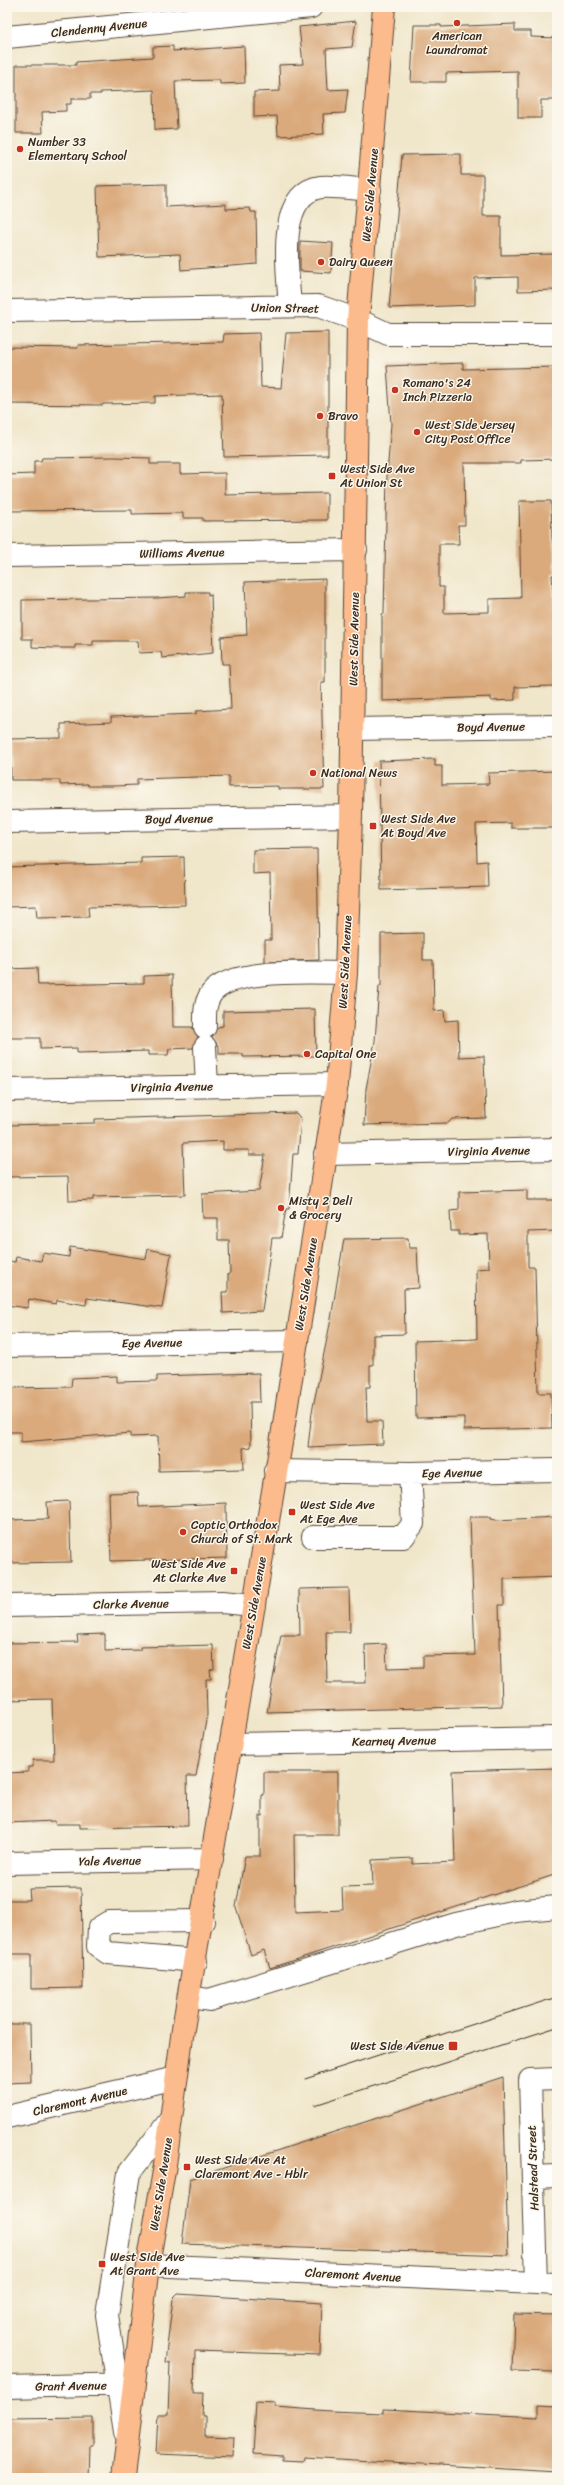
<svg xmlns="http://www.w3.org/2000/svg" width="564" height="2485" font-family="Sriracha,sans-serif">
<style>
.building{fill:#daaa7d}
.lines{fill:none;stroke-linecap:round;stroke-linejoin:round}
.minor-casing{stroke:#564638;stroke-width:24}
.major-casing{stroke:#564638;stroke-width:24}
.minor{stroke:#fff;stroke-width:22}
.major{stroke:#fbbb8d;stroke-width:22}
.tram{stroke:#3b2a1e;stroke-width:1}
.poi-dot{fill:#c8321e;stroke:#fbf7ec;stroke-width:1.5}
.labels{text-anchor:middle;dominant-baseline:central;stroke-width:3;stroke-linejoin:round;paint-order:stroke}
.street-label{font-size:12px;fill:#3b2a1e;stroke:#fbf7ec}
.poi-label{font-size:12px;fill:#3b2a1e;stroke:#fbf7ec;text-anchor:start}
</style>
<rect width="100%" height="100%" fill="#fbf7ec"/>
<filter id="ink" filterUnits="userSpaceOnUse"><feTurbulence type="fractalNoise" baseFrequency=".025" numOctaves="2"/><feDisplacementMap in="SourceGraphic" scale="8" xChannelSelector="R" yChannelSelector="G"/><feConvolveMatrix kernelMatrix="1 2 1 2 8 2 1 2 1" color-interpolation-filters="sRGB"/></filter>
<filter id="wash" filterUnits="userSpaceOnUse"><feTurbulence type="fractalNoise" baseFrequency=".012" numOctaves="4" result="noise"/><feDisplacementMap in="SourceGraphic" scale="16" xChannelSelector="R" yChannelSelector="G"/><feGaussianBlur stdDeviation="0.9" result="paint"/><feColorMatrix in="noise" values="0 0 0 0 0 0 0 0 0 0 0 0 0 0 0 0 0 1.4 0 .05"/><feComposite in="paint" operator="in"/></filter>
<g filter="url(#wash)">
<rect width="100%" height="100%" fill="#f0e6ca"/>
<g id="blocks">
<path class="building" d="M 356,21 L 352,47 L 326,49 L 328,90 L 348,89 L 345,113 L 323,114 L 324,134 L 278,136 L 277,116 L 254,117 L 254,92 L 280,91 L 279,65 L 303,64 L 299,27 Z
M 515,24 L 515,31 L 531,31 L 531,37 L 557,38 L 557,100 L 541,100 L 541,118 L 518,118 L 518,71 L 446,73 L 446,82 L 411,82 L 414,25 L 441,25 L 441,27 Z
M 173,46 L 173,51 L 244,46 L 245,83 L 220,84 L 220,80 L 175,81 L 177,129 L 155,130 L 154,90 L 101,92 L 101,94 L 90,94 L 90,99 L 71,99 L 71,104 L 66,104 L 66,111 L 42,112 L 43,133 L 16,133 L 16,65 L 76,65 L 76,62 L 153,57 L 153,47 Z
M 461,154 L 461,175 L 483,175 L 483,216 L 501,216 L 501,255 L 557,254 L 557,290 L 518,291 L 518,277 L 475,278 L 475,305 L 389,308 L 402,155 Z
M 166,184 L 166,207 L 226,204 L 226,209 L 250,208 L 251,212 L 256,212 L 257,264 L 181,270 L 180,254 L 99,257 L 97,186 Z
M 300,241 L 333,243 L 331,273 L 300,271 Z
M 328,332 L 328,455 L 224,457 L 222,394 L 155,396 L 155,403 L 103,404 L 103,405 L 7,404 L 7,347 L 78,348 L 78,345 L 223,342 L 224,334 L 259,333 L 261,387 L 281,388 L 286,333 Z
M 463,363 L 463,369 L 557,367 L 557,459 L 521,460 L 521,463 L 464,463 L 465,525 L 458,525 L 459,544 L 439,544 L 439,587 L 444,587 L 444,613 L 489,612 L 489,599 L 521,598 L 519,501 L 551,501 L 552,538 L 555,551 L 555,575 L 552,575 L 556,632 L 555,686 L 515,687 L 515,700 L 491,701 L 491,697 L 382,701 L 382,614 L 384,614 L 387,475 L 391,424 L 387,366 Z
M 114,457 L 150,458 L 150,464 L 180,464 L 180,474 L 225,473 L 225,495 L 327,493 L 327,520 L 203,521 L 203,518 L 183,518 L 183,513 L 132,514 L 132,510 L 7,511 L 7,475 L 34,474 L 34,461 L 41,461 L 42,458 Z
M 325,579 L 325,682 L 321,682 L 324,789 L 278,789 L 278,786 L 229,787 L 229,776 L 137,779 L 137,785 L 114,786 L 88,786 L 87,784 L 60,785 L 60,780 L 11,780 L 10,739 L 61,738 L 61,724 L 111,722 L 111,717 L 196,714 L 196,711 L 231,709 L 229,664 L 222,664 L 221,637 L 247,635 L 245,582 Z
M 186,592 L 208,592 L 208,595 L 211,594 L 213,653 L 162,658 L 161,652 L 139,653 L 138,641 L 93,641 L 93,645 L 75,645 L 75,648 L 53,648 L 32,647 L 32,639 L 22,639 L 22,600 L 157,598 L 186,596 Z
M 435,759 L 435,766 L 442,766 L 442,785 L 489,784 L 488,773 L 557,771 L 557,828 L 511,828 L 511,823 L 476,824 L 477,862 L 487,861 L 488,887 L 381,890 L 379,761 Z
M 317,849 L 319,960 L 265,962 L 265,940 L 271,940 L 270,873 L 253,874 L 253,850 Z
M 184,857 L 185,905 L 88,907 L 89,917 L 37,918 L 36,906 L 7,907 L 7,867 L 141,863 L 141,858 Z
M 423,933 L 423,960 L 433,960 L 434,1011 L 444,1010 L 445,1021 L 458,1020 L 459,1057 L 484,1056 L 486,1118 L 452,1119 L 448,1123 L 364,1125 L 366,1089 L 375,1041 L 379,986 L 381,986 L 381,934 Z
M 37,968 L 38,985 L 144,983 L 144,976 L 172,975 L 173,1027 L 192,1027 L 198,1037 L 193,1048 L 169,1049 L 168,1055 L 148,1055 L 148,1051 L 77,1053 L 77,1048 L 40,1049 L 40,1038 L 7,1038 L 7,969 Z
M 315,1009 L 316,1056 L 243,1057 L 243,1054 L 219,1054 L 219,1047 L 212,1037 L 218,1027 L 223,1026 L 223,1011 Z
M 296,1113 L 301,1119 L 298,1154 L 293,1154 L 289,1209 L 286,1209 L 281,1238 L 272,1238 L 262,1311 L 223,1313 L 222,1292 L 228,1292 L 228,1274 L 230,1274 L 229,1240 L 218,1240 L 218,1218 L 203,1218 L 202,1194 L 259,1191 L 265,1155 L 249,1155 L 249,1150 L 223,1150 L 223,1141 L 183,1143 L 185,1195 L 93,1197 L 93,1200 L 69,1201 L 68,1176 L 7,1177 L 7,1125 L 95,1123 L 95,1119 Z
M 527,1190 L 527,1200 L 557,1200 L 557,1231 L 528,1232 L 528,1267 L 535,1267 L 538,1393 L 551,1393 L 552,1428 L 464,1430 L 464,1417 L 416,1418 L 415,1341 L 477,1339 L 476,1269 L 489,1268 L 488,1234 L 459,1235 L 459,1231 L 451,1231 L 450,1211 L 459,1210 L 459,1192 Z
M 408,1238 L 409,1248 L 417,1248 L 419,1288 L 404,1289 L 405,1334 L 373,1335 L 373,1365 L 370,1365 L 370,1387 L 366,1387 L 367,1421 L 382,1421 L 383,1444 L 308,1447 L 312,1412 L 331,1319 L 344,1239 Z
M 70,1247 L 146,1259 L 148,1249 L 171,1254 L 162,1308 L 87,1298 L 86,1305 L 57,1300 L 56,1304 L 29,1299 L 27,1308 L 7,1305 L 7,1261 L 15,1262 L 16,1257 L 41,1261 L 43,1253 L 69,1257 Z
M 259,1373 L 260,1402 L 250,1402 L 251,1447 L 243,1448 L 244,1469 L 159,1471 L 158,1436 L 130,1437 L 130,1433 L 21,1442 L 21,1432 L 7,1432 L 7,1388 L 71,1387 L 72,1378 L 117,1376 L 117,1382 L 157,1381 L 157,1376 Z
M 138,1492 L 139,1507 L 226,1503 L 227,1558 L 111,1561 L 109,1493 Z
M 69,1501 L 71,1562 L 7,1563 L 7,1520 L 48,1519 L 47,1502 Z
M 470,1517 L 491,1517 L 491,1519 L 496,1520 L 557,1517 L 557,1577 L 504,1579 L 504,1605 L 499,1605 L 502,1706 L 267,1712 L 281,1635 L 300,1635 L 299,1589 L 349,1588 L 350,1632 L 326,1632 L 327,1683 L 366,1683 L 365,1645 L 386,1644 L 387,1668 L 423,1667 L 423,1656 L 475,1655 Z
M 105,1634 L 105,1651 L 140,1650 L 140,1647 L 213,1645 L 214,1669 L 210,1670 L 211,1679 L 206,1679 L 207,1715 L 196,1776 L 187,1776 L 188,1826 L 80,1828 L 80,1824 L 55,1824 L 55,1821 L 7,1823 L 7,1773 L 28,1772 L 28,1767 L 33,1767 L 33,1760 L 54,1760 L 52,1699 L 7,1700 L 7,1643 L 78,1642 L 77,1635 Z
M 557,1768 L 557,1874 L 270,1968 L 264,1950 L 251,1955 L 236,1907 L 245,1856 L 260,1856 L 260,1816 L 262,1816 L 262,1795 L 264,1795 L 264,1772 L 338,1772 L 338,1835 L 294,1835 L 295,1912 L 343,1910 L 342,1887 L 373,1886 L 372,1860 L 413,1858 L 413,1864 L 455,1862 L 452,1771 Z
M 81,1888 L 83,1988 L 31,1989 L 31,1954 L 7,1954 L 7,1900 L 30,1900 L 29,1889 Z
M 7,2024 L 30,2024 L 31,2082 L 7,2083 Z
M 503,2077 L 508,2255 L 182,2244 L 190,2179 Z
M 178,2294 L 322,2303 L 320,2355 L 195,2351 L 194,2393 L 203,2393 L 202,2416 L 205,2416 L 205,2436 L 234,2437 L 233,2457 L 156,2454 L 158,2414 L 168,2414 L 170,2363 L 165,2362 L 173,2299 Z
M 514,2314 L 557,2315 L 557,2372 L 512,2371 Z
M 256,2402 L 275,2403 L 275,2407 L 330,2411 L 383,2413 L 383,2409 L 538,2417 L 538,2406 L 557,2407 L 557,2472 L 304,2457 L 303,2461 L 282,2460 L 282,2456 L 253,2454 Z
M 93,2418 L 93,2445 L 90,2445 L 89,2478 L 8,2478 L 7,2419 Z"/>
</g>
</g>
<g filter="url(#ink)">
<use href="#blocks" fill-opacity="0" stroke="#564638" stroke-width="1"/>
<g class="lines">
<g class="minor-casing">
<path id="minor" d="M 7,37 L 311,7
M 290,306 C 288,274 275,193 321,187 C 337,186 355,189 370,190
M 7,311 L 318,306 L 358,320 L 388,334 L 557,334
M 7,556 L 356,550
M 352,729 L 557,726
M 7,822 L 351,816
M 205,1027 C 205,1015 204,1004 211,994 C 230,967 315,973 346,973
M 205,1047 L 207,1086
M 7,1090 L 337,1084
M 325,1154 L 557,1149
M 7,1346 L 297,1341
M 275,1471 L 410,1473 L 557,1470
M 313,1537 L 403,1537 L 413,1524 L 410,1473
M 7,1606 L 222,1602 L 254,1605
M 231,1744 L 557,1738
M 7,1863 L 212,1859
M 196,1961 L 108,1953 L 98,1946 L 99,1928 L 109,1922 L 203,1921
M 190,1997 L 209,2000 L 456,1924 L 516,1911 L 557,1907
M 7,2117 L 176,2078
M 533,2177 L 557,2176
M 148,2265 L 557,2284
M 536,2283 L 530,2080 L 557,2079
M 7,2387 L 132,2384
M 125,2432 L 107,2315 L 129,2173 L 171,2119"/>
</g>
<g class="major-casing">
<path id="major" d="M 123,2478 L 148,2265 L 165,2165 L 183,2029 L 281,1443 L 337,1084 L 346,973 L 351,816 L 358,320 L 384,7"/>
</g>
<use href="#minor" class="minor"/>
<use href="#major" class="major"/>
<path class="tram" d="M 305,2079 L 557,1997
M 315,2105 L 557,2027"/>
</g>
</g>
<g class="poi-dot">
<circle cx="457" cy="23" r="4"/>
<circle cx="20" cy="149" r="4"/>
<circle cx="321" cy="262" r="4"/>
<circle cx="395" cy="390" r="4"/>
<circle cx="320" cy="416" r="4"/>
<circle cx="417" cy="432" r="4"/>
<rect x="328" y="472" width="8" height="8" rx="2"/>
<circle cx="313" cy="773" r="4"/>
<rect x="369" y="822" width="8" height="8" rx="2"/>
<circle cx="307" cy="1054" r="4"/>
<circle cx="281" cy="1208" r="4"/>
<rect x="288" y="1508" width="8" height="8" rx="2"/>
<circle cx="183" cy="1532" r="4"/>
<rect x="230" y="1567" width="8" height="8" rx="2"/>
<rect x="448" y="2041" width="10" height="10" rx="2"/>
<rect x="183" y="2163" width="8" height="8" rx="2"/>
<rect x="98" y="2260" width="8" height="8" rx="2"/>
</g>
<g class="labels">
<g class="street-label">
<text transform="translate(99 28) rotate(-6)">Clendenny Avenue</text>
<text transform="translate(370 195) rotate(-85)">West Side Avenue</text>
<text transform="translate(285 308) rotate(1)">Union Street</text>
<text transform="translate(182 553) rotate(-1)">Williams Avenue</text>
<text transform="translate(354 639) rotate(-89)">West Side Avenue</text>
<text transform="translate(491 727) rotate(-1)">Boyd Avenue</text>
<text transform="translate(179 819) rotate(-1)">Boyd Avenue</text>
<text transform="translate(345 962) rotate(-87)">West Side Avenue</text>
<text transform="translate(172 1087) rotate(-1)">Virginia Avenue</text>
<text transform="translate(489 1151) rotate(-1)">Virginia Avenue</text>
<text transform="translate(306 1284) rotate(-81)">West Side Avenue</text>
<text transform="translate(152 1343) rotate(-1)">Ege Avenue</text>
<text transform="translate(452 1473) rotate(-1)">Ege Avenue</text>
<text transform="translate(254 1603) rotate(-80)">West Side Avenue</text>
<text transform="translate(131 1604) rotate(-1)">Clarke Avenue</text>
<text transform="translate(394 1741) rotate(-1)">Kearney Avenue</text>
<text transform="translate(110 1861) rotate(-1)">Yale Avenue</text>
<text transform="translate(80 2101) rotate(-13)">Claremont Avenue</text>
<text transform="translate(533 2168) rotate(-92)">Halstead Street</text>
<text transform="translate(161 2184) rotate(-81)">West Side Avenue</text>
<text transform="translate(353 2275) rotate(3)">Claremont Avenue</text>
<text transform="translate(71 2386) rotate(-1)">Grant Avenue</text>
</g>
<g class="poi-label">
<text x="457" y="36" text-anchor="middle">American<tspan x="457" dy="14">Laundromat</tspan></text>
<text x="28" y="142">Number 33<tspan x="28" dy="14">Elementary School</tspan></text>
<text x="329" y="262">Dairy Queen</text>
<text x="403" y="383">Romano's 24<tspan x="403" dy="14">Inch Pizzeria</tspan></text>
<text x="328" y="416">Bravo</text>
<text x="425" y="425">West Side Jersey<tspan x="425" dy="14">City Post Office</tspan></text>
<text x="340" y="469">West Side Ave<tspan x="340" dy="14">At Union St</tspan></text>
<text x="321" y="773">National News</text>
<text x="381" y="819">West Side Ave<tspan x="381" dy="14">At Boyd Ave</tspan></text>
<text x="315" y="1054">Capital One</text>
<text x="289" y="1201">Misty 2 Deli<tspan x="289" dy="14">&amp; Grocery</tspan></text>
<text x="300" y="1505">West Side Ave<tspan x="300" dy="14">At Ege Ave</tspan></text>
<text x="191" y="1525">Coptic Orthodox<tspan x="191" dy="14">Church of St. Mark</tspan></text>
<text x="226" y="1564" text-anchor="end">West Side Ave<tspan x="226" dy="14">At Clarke Ave</tspan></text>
<text x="444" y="2046" text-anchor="end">West Side Avenue</text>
<text x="195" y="2160">West Side Ave At<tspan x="195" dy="14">Claremont Ave - Hblr</tspan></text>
<text x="110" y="2257">West Side Ave<tspan x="110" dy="14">At Grant Ave</tspan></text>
</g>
</g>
<rect width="564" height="2485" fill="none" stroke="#fbf7ec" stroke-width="24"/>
</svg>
